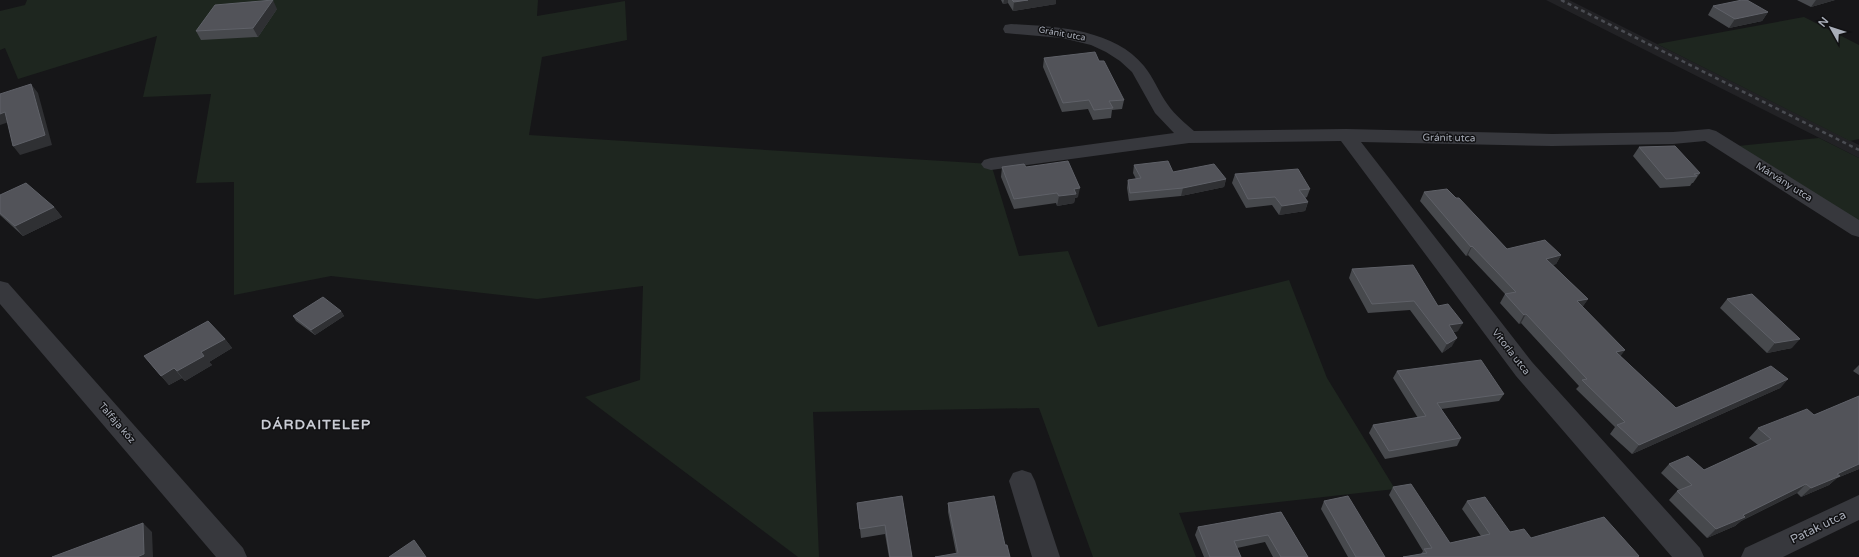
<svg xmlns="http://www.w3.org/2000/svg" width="1859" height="557" font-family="'Varela Round',sans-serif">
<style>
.built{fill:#222225}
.green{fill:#1e261f}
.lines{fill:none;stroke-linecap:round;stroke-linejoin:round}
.minor{fill:#37383d;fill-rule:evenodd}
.rail{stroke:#4a4c52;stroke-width:2.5;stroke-dasharray:4 3.5;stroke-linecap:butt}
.wall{fill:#47494d}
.shaded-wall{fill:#2f3033}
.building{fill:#525359;stroke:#5f6168}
.labels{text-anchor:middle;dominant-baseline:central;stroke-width:3;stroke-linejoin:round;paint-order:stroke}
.far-street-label{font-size:9px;fill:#a8adb8;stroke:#111113}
.street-label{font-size:10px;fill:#a8adb8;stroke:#111113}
.near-street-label{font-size:12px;fill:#a8adb8;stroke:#111113}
.district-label{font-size:14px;font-weight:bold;letter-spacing:1px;fill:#c9ccd4;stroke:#111113}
</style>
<rect width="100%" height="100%" fill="#161618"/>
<path class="built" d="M 1546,0 L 1569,0 L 1859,145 L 1859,158 Z"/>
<path class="green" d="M 27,0 L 538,0 L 537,16 L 625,1 L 627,40 L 542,57 L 529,135 L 991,164 L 1019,256 L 1068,251 L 1098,327 L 1289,280 L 1327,378 L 1395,489 L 1179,513 L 1196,557 L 1093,557 L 1039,408 L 813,412 L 819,557 L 798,557 L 585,397 L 640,380 L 643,286 L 537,299 L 331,276 L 234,295 L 234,182 L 196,183 L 211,94 L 143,97 L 157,36 L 18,79 L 5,48 L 0,50 L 0,11 L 25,5 Z
M 1804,17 L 1859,45 L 1859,139 L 1850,141 L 1657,44 Z
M 1819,138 L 1859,158 L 1859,226 L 1728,147 Z"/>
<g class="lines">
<path class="minor" d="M 1011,24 C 1055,26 1114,29 1144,66 C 1154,78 1159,93 1168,105 C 1175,115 1185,123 1194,131 L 1346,129 L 1552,134 L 1673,132 L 1709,129 L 1716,131 L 1859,220 L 1859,237 L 1852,235 L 1705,141 L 1673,144 L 1552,146 L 1361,142 L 1532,362 L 1700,548 L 1704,557 L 1672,557 L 1516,376 L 1341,141 L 1189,143 L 991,170 L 984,168 L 981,164 L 984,160 L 991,158 L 1174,133 L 1155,113 L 1132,72 L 1120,61 L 1106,52 L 1091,45 L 1062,38 L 1005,33 L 1003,29 L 1005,25 Z
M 0,281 L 8,283 L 243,548 L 247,557 L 216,557 L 0,304 Z
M 1022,470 L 1031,473 L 1035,481 L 1060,557 L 1032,557 L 1009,481 L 1013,473 Z
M 1859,495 L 1859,520 L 1783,557 L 1741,557 L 1745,548 Z"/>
<path class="rail" d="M 1561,0 L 1859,150"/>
</g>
<path class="wall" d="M 1001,0 L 1056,0 L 1056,4 L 1013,11 L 1008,3 L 1003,4 Z
M 1797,0 L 1835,0 L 1811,7 Z
M 1713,6 L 1768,12 L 1762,21 L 1729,28 L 1708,15 Z
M 277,9 L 258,37 L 201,40 L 196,31 Z
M 1044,58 L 1124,100 L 1122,109 L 1112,110 L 1111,118 L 1093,120 L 1088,109 L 1062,112 L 1043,67 Z
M 1639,147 L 1700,173 L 1693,183 L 1692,183 L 1690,186 L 1660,188 L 1633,156 Z
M 1134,165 L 1173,172 L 1226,179 L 1224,187 L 1181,196 L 1129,201 L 1127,188 L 1128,180 L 1136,179 L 1133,173 Z
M 1002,167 L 1026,167 L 1078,197 L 1075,198 L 1074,203 L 1057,206 L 1056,203 L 1014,209 L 1001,177 Z
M 1235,174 L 1310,189 L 1307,197 L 1305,198 L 1308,202 L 1305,211 L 1279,215 L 1272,205 L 1246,208 L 1232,183 Z
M 1424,192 L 1456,198 L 1507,249 L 1561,255 L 1556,264 L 1553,265 L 1588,299 L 1582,307 L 1625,350 L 1620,356 L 1676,408 L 1788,379 L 1780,388 L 1632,454 L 1610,434 L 1615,427 L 1576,389 L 1579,386 L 1521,323 L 1519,324 L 1500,303 L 1505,294 L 1468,255 L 1466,256 L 1420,201 Z
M 0,195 L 54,207 L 62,217 L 23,236 L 0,215 Z
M 1352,269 L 1438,306 L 1458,331 L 1454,332 L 1452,346 L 1442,353 L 1410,310 L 1368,313 L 1349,278 Z
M 1727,299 L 1792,348 L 1767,353 L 1720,308 Z
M 341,311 L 344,316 L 315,335 L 296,321 L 293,316 Z
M 225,339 L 232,348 L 209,362 L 212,365 L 185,381 L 182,378 L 169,385 L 144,356 Z
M 1859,365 L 1859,375 L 1853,371 Z
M 1397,371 L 1504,394 L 1499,401 L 1441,409 L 1461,438 L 1457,446 L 1385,459 L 1369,433 L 1373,425 L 1418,418 L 1393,378 Z
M 1859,396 L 1859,469 L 1837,478 L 1829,485 L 1801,497 L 1797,493 L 1741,521 L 1735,526 L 1707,538 L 1669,500 L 1677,491 L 1679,490 L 1661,473 L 1669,464 L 1704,470 L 1758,445 L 1749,438 L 1758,428 L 1814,415 Z
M 1393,487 L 1450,543 L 1481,536 L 1462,509 L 1467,501 L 1510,532 L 1531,538 L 1639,556 L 1639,557 L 1403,557 L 1421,554 L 1423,551 L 1389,495 Z
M 902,496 L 912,557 L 889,557 L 885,534 L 861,538 L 857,503 Z
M 1324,501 L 1385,557 L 1348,557 L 1321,509 Z
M 948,503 L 1005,545 L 956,553 L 948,512 Z
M 1281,512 L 1308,557 L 1273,557 L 1265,542 L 1237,548 L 1241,557 L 1204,557 L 1195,535 L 1198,527 Z"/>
<path class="shaded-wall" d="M 273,0 L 277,9 L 258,37 L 253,28 Z
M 1004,0 L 1008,0 L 1008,3 L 1003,4 Z
M 1028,0 L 1056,0 L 1056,4 L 1013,11 L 1014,2 Z
M 1816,0 L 1835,0 L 1811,7 Z
M 1768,12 L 1762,21 L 1729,28 L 1735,19 Z
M 31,84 L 38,93 L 52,145 L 20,155 L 13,146 Z
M 5,112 L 12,121 L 0,125 L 0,114 Z
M 1226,179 L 1224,187 L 1181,196 L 1183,188 Z
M 1080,188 L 1078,197 L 1075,198 L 1074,203 L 1057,206 L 1059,196 L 1074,189 Z
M 1308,202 L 1305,211 L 1279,215 L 1282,206 Z
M 54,207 L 62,217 L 23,236 L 15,226 Z
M 1472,246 L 1468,255 L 1466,256 L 1471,247 Z
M 1561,255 L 1556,264 L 1541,268 L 1546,259 Z
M 1588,299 L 1582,308 L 1577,301 Z
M 341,311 L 344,316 L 315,335 L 311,330 Z
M 1526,314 L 1521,323 L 1519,324 L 1524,315 Z
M 1463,323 L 1458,331 L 1445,334 L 1449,325 Z
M 1457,338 L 1452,346 L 1442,353 L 1447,344 Z
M 225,339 L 232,348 L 209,362 L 212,365 L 185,381 L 177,371 L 201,352 Z
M 1800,339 L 1792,348 L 1767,353 L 1775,343 Z
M 1625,350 L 1619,358 L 1616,352 Z
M 174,368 L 182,378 L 169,385 L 161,376 Z
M 1788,379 L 1780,388 L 1632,454 L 1639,445 Z
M 1859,464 L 1859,469 L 1837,478 L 1829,485 L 1801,497 L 1811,488 L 1837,474 Z
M 1806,484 L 1797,493 L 1741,521 L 1735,526 L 1707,538 L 1716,529 Z
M 143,523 L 152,532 L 153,557 L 137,557 Z"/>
<path class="building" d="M 273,0 L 253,28 L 196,31 L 215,5 Z
M 1012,0 L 1028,0 L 1014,2 Z
M 1742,0 L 1747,0 L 1768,12 L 1735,19 L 1713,6 Z
M 1095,52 L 1099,61 L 1104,61 L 1124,100 L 1109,101 L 1113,108 L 1094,110 L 1089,100 L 1063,103 L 1044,58 Z
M 31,84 L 45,135 L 13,146 L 5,112 L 0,114 L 0,94 Z
M 1675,146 L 1700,173 L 1694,174 L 1697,176 L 1666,179 L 1639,147 Z
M 1068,161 L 1080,188 L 1074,189 L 1076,194 L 1059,196 L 1057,193 L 1014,199 L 1002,167 L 1024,164 L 1026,167 Z
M 1168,161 L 1173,172 L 1214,164 L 1226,179 L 1183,188 L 1130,193 L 1128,180 L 1141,178 L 1134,165 Z
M 1298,169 L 1310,189 L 1299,190 L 1308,202 L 1282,206 L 1275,197 L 1248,199 L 1235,174 Z
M 26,183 L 54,207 L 15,226 L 0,213 L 0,195 Z
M 1447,189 L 1456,198 L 1459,198 L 1507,249 L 1545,240 L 1561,255 L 1546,259 L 1588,299 L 1577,301 L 1625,350 L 1616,352 L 1676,408 L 1771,366 L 1788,379 L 1639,445 L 1617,425 L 1625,422 L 1582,380 L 1587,379 L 1526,314 L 1524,315 L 1505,294 L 1516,292 L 1472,246 L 1471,247 L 1424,192 Z
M 1413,265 L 1438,306 L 1448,304 L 1463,323 L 1449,325 L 1457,338 L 1447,344 L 1414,301 L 1372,304 L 1352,269 Z
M 1752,294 L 1800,339 L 1775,343 L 1727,299 Z
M 323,297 L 341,311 L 311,330 L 293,316 Z
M 208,321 L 225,339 L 201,352 L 204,356 L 177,371 L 174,368 L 161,376 L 144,356 Z
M 1481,360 L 1504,394 L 1437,403 L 1461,438 L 1389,451 L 1373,425 L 1426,416 L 1397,371 Z
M 1859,396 L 1859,464 L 1837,474 L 1840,476 L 1811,488 L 1806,484 L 1743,515 L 1745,517 L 1716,529 L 1677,491 L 1692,485 L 1669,464 L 1688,456 L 1704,470 L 1771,439 L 1758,428 L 1807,409 L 1814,415 Z
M 1411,484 L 1450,543 L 1490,534 L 1467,501 L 1485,497 L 1510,532 L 1524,529 L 1531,538 L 1604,517 L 1639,556 L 1637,557 L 1403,557 L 1427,553 L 1424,549 L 1432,548 L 1393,487 Z
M 902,496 L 912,557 L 890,557 L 885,525 L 860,529 L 857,503 Z
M 994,496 L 1005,545 L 1007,545 L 1010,557 L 935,557 L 958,553 L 948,503 Z
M 1348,496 L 1385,557 L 1356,557 L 1324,501 Z
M 1281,512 L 1308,557 L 1281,557 L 1268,535 L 1234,541 L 1241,557 L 1210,557 L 1198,527 Z
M 143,523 L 144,554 L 137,557 L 52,557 Z
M 414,540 L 426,557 L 389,557 Z"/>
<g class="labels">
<g class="far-street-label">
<text transform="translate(1062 34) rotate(10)">Gránit utca</text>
</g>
<g class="street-label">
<text transform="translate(1449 138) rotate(1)">Gránit utca</text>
<text transform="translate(1784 182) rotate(32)">Márvány utca</text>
<text transform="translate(1511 352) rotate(52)">Vitorla utca</text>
<text transform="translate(117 423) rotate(49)">Talfája köz</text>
</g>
<g class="near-street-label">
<text transform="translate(1818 527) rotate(-26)">Patak utca</text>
</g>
<g class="district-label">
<text x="316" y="424">DÁRDAITELEP</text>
</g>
</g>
<g transform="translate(1831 28) rotate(309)" stroke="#111113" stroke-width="3" paint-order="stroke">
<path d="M0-3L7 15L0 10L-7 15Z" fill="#a8adb8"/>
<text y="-6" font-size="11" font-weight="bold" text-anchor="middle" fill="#a8adb8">N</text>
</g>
</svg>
